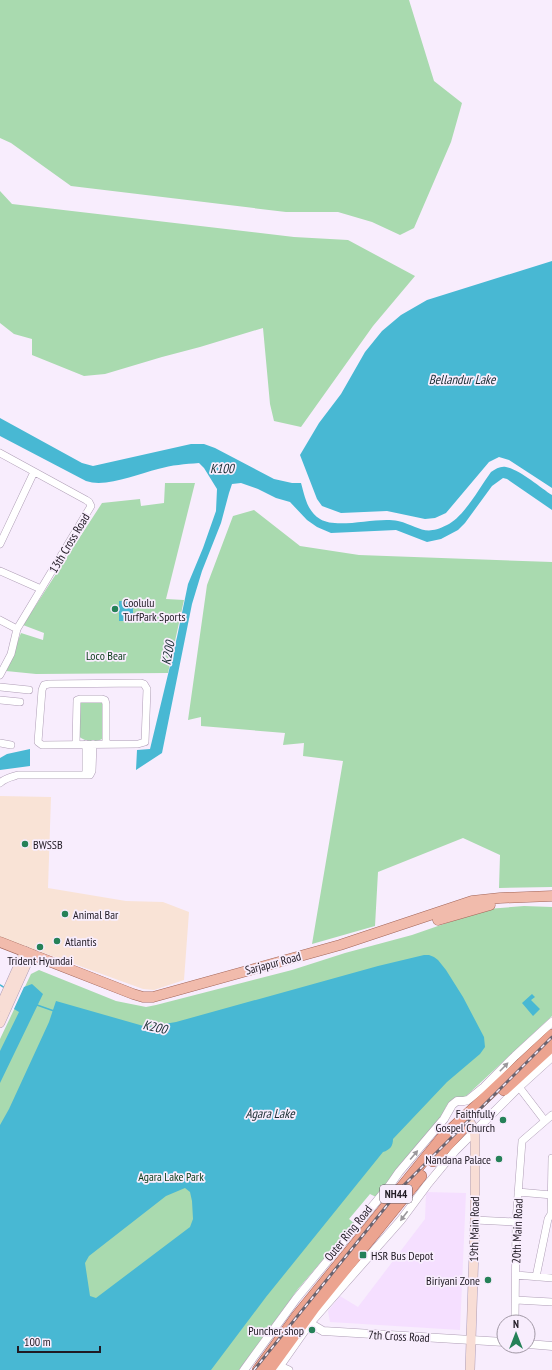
<svg xmlns="http://www.w3.org/2000/svg" width="552" height="1370" font-family="'PT Sans Narrow',sans-serif">
<style>
.commercial{fill:#f9e3d6}
.built{fill:#f5dfff}
.green{fill:#a9daaf}
.water{fill:#48b8d3;fill-rule:evenodd}
.lines{fill:none;stroke-linecap:round;stroke-linejoin:round}
.stream{stroke:#48b8d3;stroke-width:1.5}
.minor-casing{stroke:#af9eb6;stroke-width:8}
.tertiary-casing{stroke:#af9eb6;stroke-width:9}
.secondary-casing{stroke:#af9eb6;stroke-width:10}
.primary-casing{stroke:#a26558;stroke-width:11}
.trunk-casing{stroke:#a26558;stroke-width:12}
.minor{stroke:#fff;stroke-width:7}
.tertiary{stroke:#fff;stroke-width:8}
.secondary{stroke:#f8ddd5;stroke-width:9}
.primary{stroke:#f1bbac;stroke-width:10}
.trunk{stroke:#eca490;stroke-width:11}
.rail-casing{stroke:#6a636e;stroke-width:3}
.rail{stroke:#f8edfd;stroke-width:1.5;stroke-dasharray:4.5;stroke-linecap:butt}
.oneway{fill:#9b989c}
.poi-dot{fill:#258158;stroke:#f8edfd;stroke-width:1.5}
.labels{text-anchor:middle;dominant-baseline:central;stroke-width:3.5;stroke-linejoin:round;paint-order:stroke}
.shield{fill:#f8edfd;stroke:#615964;stroke-width:1}
.shield-label{font-size:11px;font-weight:bold;fill:#201a23}
.street-label{font-size:12px;fill:#201a23;stroke:#f8edfd}
.poi-label{font-size:12px;fill:#201a23;stroke:#f8edfd;text-anchor:start}
.park-label{font-size:12px;fill:#0b3d19;stroke:#f8edfd}
.water-label{font-size:13px;font-style:italic;fill:#192d32;stroke:#f8edfd}
</style>
<rect width="100%" height="100%" fill="#f8edfd"/>
<path class="commercial" d="M 0,796 L 51,797 L 48,888 L 126,901 L 163,902 L 189,912 L 184,980 L 154,990 L 143,989 L 0,937 Z"/>
<path class="built" d="M 426,1192 L 466,1193 L 460,1330 L 330,1322 L 328,1311 L 340,1296 L 358,1307 L 425,1219 Z"/>
<path class="green" d="M 0,0 L 409,0 L 434,81 L 462,103 L 451,142 L 414,228 L 400,235 L 372,222 L 338,212 L 286,212 L 71,186 L 11,143 L 0,138 Z
M 0,191 L 12,204 L 294,237 L 348,240 L 415,276 L 373,326 L 301,427 L 274,421 L 270,404 L 263,328 L 200,347 L 162,357 L 105,374 L 84,376 L 32,355 L 32,339 L 14,334 L 0,323 Z
M 165,483 L 195,483 L 166,599 L 184,600 L 168,673 L 36,674 L 6,671 L 21,633 L 43,640 L 44,633 L 23,625 L 102,503 L 140,499 L 141,506 L 164,503 Z
M 254,510 L 300,546 L 359,555 L 552,562 L 552,887 L 499,888 L 500,855 L 463,838 L 378,872 L 375,926 L 312,944 L 343,761 L 303,756 L 304,743 L 283,745 L 285,733 L 201,726 L 201,717 L 188,720 L 207,585 L 233,516 Z
M 103,702 L 104,738 C 95,743 86,742 78,736 L 78,703 Z
M 524,906 L 552,907 L 552,1016 L 464,1098 C 451,1101 445,1102 443,1117 L 376,1197 L 370,1194 L 349,1219 L 354,1223 L 298,1289 L 239,1370 L 0,1370 L 0,1039 L 31,974 L 39,970 L 116,1001 L 146,1007 L 156,1005 L 292,970 L 345,953 L 412,935 L 487,909 Z"/>
<path class="water" d="M 552,261 L 552,488 L 509,460 L 499,457 L 489,462 L 446,513 L 435,518 L 425,519 L 387,511 L 341,513 L 322,506 L 317,499 L 300,455 L 319,423 L 341,394 L 365,352 L 382,331 L 401,315 L 427,300 Z
M 0,418 L 82,463 L 93,466 L 191,444 L 204,444 L 215,448 L 274,479 L 292,483 L 301,483 C 305,497 307,511 320,519 C 338,530 377,516 398,521 C 419,526 424,537 447,525 C 464,517 480,487 491,472 C 496,469 500,466 506,467 C 519,469 541,488 552,495 L 552,510 L 507,479 L 503,478 L 492,486 L 465,523 L 458,530 L 441,539 L 427,542 L 396,530 L 331,533 L 317,527 L 307,520 L 290,502 L 276,498 L 258,489 L 241,483 L 232,484 L 229,493 L 221,523 L 202,571 L 192,604 L 162,753 L 136,770 L 137,750 L 150,749 L 177,637 L 188,584 L 203,548 L 216,511 L 217,489 L 204,468 L 199,463 C 185,464 172,465 158,469 C 137,474 106,488 86,481 L 0,436 Z
M 119,601 L 133,601 L 133,621 L 119,621 Z
M 30,749 L 30,766 L 0,770 L 0,758 L 7,754 Z
M 424,955 L 429,955 L 434,957 L 438,960 L 446,970 L 463,997 L 484,1037 L 485,1047 L 480,1054 L 447,1082 L 393,1139 C 393,1146 390,1150 383,1152 L 266,1297 L 211,1370 L 0,1370 L 0,1125 L 9,1109 L 49,1022 L 56,1001 L 147,1027 L 176,1022 L 378,966 ZM 185,1188 L 190,1192 L 192,1201 L 193,1219 L 190,1227 L 96,1298 L 90,1296 L 85,1263 L 89,1256 L 166,1196 Z
M 32,984 L 43,994 L 0,1083 L 0,1051 L 19,1012 L 14,1009 L 24,987 Z
M 532,994 L 535,997 L 531,1000 L 540,1009 L 533,1016 L 522,1003 Z"/>
<g class="lines">
<path class="stream" d="M 0,985 L 5,988
M 37,1005 L 54,1011"/>
<g class="minor-casing">
<path id="minor" d="M 0,453 L 86,500 L 89,502 L 91,506 L 17,629 L 11,654 L 0,675
M 0,544 L 34,472
M 0,571 L 41,589
M 0,620 L 17,629
M 141,683 L 144,684 L 147,689 L 145,742 L 138,744 L 42,745 L 38,742 L 42,690 L 44,685 L 49,684 Z
M 0,687 L 29,690
M 0,700 L 20,702
M 0,743 L 11,745
M 76,744 L 77,700 L 80,699 L 102,699 L 105,700 L 106,704 L 106,744
M 86,775 L 86,744
M 0,783 C 5,778 11,777 18,775 L 90,775 L 92,771 L 93,744
M 519,1087 L 545,1121
M 518,1192 L 552,1195
M 475,1220 L 516,1222
M 516,1275 L 552,1278
M 536,1277 L 548,1219 L 551,1214 L 552,1158
M 516,1300 L 552,1302
M 515,1322 L 516,1222 L 522,1141 L 552,1115
M 280,1366 L 289,1370"/>
</g>
<g class="tertiary-casing">
<path id="tertiary" d="M 306,1321 L 323,1331 L 504,1342
M 528,1344 L 552,1346
M 244,1370 L 296,1299 L 390,1185 L 399,1172 L 444,1119 L 452,1105 L 457,1101 L 464,1101 L 468,1100 L 484,1087 L 515,1056 L 552,1022
M 277,1370 L 310,1323 L 401,1220 L 427,1185 L 455,1151 L 519,1087 L 552,1057"/>
</g>
<g class="secondary-casing">
<path id="secondary" d="M 0,1007 L 25,951
M 0,1023 L 31,954
M 464,1117 C 474,1125 475,1130 475,1142 L 475,1220 L 470,1370"/>
</g>
<g class="primary-casing">
<path id="primary" d="M 438,920 L 490,905
M 0,942 L 133,994 L 143,997 L 153,997 L 340,945 L 472,901 L 500,898 L 552,896"/>
</g>
<g class="trunk-casing">
<path id="trunk" d="M 504,1090 L 552,1046
M 433,1161 L 465,1126
M 258,1370 L 297,1316 L 441,1139 L 552,1035
M 269,1370 L 314,1308 L 421,1176"/>
</g>
<use href="#minor" class="minor"/>
<use href="#tertiary" class="tertiary"/>
<use href="#secondary" class="secondary"/>
<use href="#primary" class="primary"/>
<use href="#trunk" class="trunk"/>
<g class="rail-casing">
<path id="rail" d="M 254,1370 L 401,1188 L 552,1037"/>
</g>
<use href="#rail" class="rail"/>
</g>
<defs><path id="oneway-solid" d="M-6-.8H1V-3.2L6.5 0L1 3.2V.8H-6Z"/></defs>
<g class="oneway">
<use href="#oneway-solid" transform="translate(504 1067) rotate(-46)"/>
<use href="#oneway-solid" transform="translate(414 1155) rotate(-50)"/>
<use href="#oneway-solid" transform="translate(404 1216) rotate(127)"/>
</g>
<g class="poi-dot">
<circle cx="115" cy="609" r="4"/>
<circle cx="25" cy="844" r="4"/>
<circle cx="65" cy="914" r="4"/>
<circle cx="57" cy="941" r="4"/>
<circle cx="40" cy="947" r="4"/>
<circle cx="503" cy="1120" r="4"/>
<circle cx="499" cy="1159" r="4"/>
<rect x="359" y="1251" width="8" height="8" rx="2"/>
<circle cx="488" cy="1280" r="4"/>
<circle cx="312" cy="1330" r="4"/>
</g>
<g class="labels">
<rect class="shield" x="380" y="1185" width="32" height="18" rx="3"/>
<g class="shield-label">
<text x="396" y="1194">NH44</text>
</g>
<g class="street-label">
<text transform="translate(69 543) rotate(-59)">13th Cross Road</text>
<text transform="translate(273 963) rotate(-15)">Sarjapur Road</text>
<text transform="translate(474 1229) rotate(-89)">19th Main Road</text>
<text transform="translate(517 1231) rotate(-88)">20th Main Road</text>
<text transform="translate(348 1233) rotate(-51)">Outer Ring Road</text>
<text transform="translate(399 1336) rotate(3)">7th Cross Road</text>
</g>
<g class="poi-label">
<text x="123" y="602">Coolulu<tspan x="123" dy="14">TurfPark Sports</tspan></text>
<text x="33" y="844">BWSSB</text>
<text x="73" y="914">Animal Bar</text>
<text x="65" y="941">Atlantis</text>
<text x="40" y="960" text-anchor="middle">Trident Hyundai</text>
<text x="495" y="1113" text-anchor="end">Faithfully<tspan x="495" dy="14">Gospel Church</tspan></text>
<text x="491" y="1159" text-anchor="end">Nandana Palace</text>
<text x="371" y="1255">HSR Bus Depot</text>
<text x="480" y="1280" text-anchor="end">Biriyani Zone</text>
<text x="304" y="1330" text-anchor="end">Puncher shop</text>
</g>
<g class="park-label">
<text x="106" y="655">Loco Bear</text>
<text x="171" y="1176">Agara Lake Park</text>
</g>
<g class="water-label">
<text x="462" y="379">Bellandur Lake</text>
<text x="222" y="468">K100</text>
<text transform="translate(168 653) rotate(-79)">K200</text>
<text transform="translate(155 1027) rotate(13)">K200</text>
<text x="270" y="1113">Agara Lake</text>
</g>
</g>
<g transform="translate(516 1334)"><circle r="19" fill="#f8edfd" stroke="#a299a6"/>
<path d="M0-3L7 15L0 10L-7 15Z" fill="#258158"/>
<text y="-6" font-size="11" font-weight="bold" text-anchor="middle" fill="#201a23">N</text>
</g>
<path d="M18 1346v6h82v-6" fill="none" stroke="#201a23" stroke-width="2"/>
<text x="24" y="1346" font-size="12" fill="#201a23" stroke="#f8edfd" stroke-width="3" paint-order="stroke">100 m</text>
</svg>
